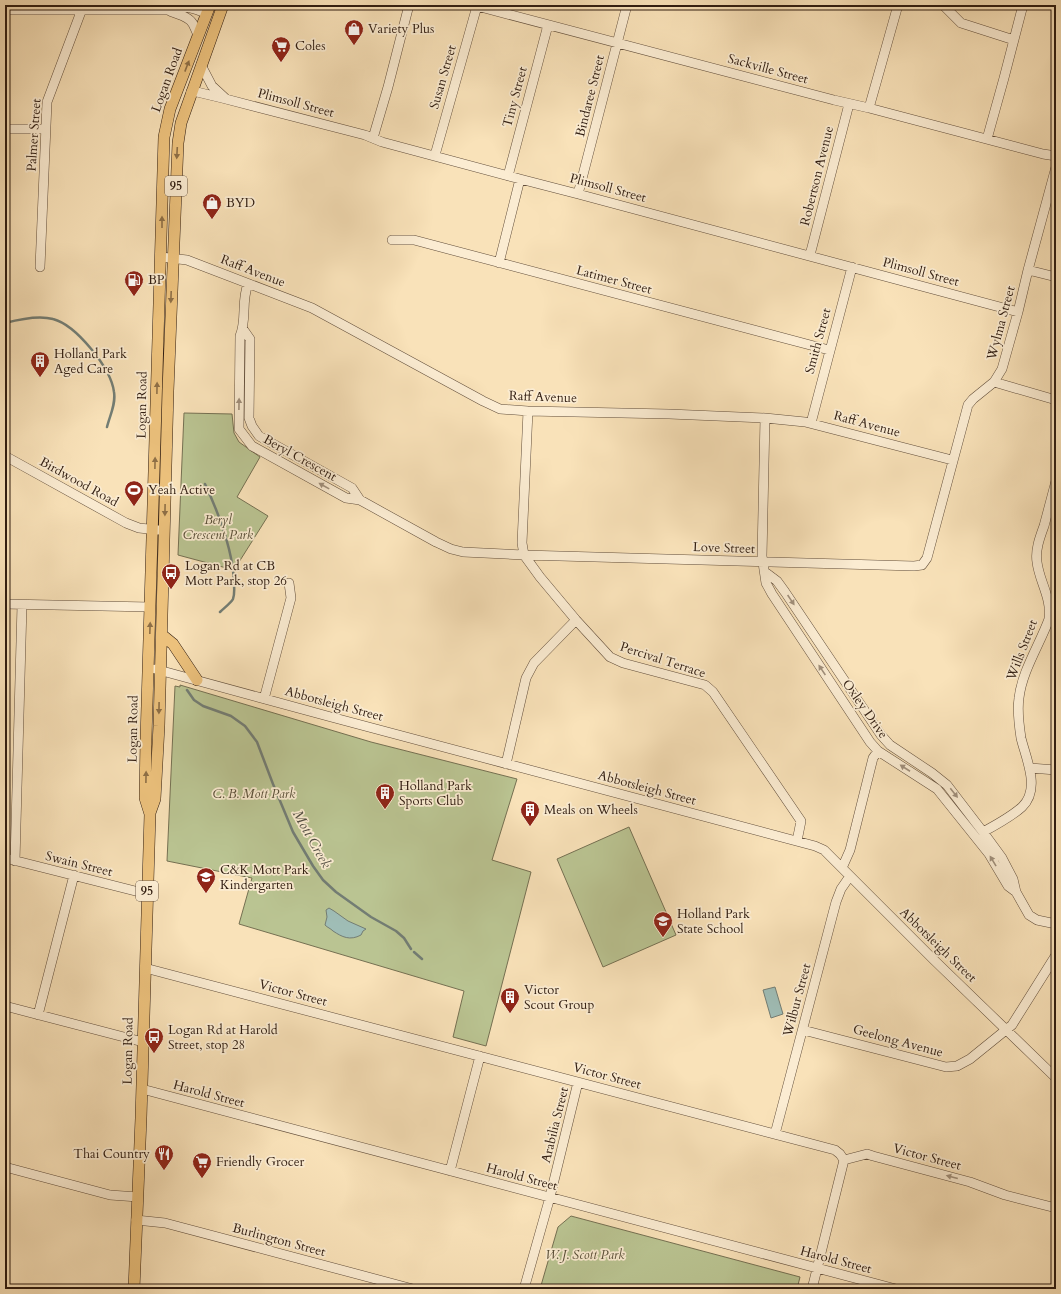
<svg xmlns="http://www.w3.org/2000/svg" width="1061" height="1294" font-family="Cardo,serif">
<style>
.green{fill:#bac492;stroke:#757052}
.water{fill:#9fbdb6;stroke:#737d74}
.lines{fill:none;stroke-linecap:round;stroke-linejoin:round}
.stream{stroke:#737d74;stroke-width:2.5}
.minor-casing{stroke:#624e3b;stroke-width:10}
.major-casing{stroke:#301d11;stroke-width:12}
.minor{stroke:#fbecd2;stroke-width:9}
.major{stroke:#ecc17c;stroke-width:11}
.oneway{fill:#8e6f46}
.oneway2{fill:#a08f7b}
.labels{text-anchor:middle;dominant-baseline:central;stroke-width:3.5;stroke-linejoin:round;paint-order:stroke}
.shield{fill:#fbecd2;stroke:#6d5b4b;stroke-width:1}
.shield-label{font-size:12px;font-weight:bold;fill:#301d11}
.poi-label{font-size:13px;fill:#301d11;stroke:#fbecd2;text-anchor:start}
.street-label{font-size:13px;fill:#301d11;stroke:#fbecd2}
.park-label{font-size:13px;font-style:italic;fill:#594f38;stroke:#fbecd2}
.water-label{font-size:14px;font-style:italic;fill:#514d43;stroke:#fbecd2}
</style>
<rect width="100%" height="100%" fill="#f9e2b9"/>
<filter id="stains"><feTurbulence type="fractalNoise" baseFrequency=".005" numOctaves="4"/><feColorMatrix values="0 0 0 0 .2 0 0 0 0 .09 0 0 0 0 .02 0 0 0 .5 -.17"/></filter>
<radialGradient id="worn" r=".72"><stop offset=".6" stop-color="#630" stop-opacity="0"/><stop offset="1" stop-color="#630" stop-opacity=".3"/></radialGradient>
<path class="green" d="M 184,413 L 232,414 L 234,433 L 239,442 L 260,457 L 237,497 L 268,516 L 234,570 L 178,555 Z
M 180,685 L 371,742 L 517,779 L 492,860 L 531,872 L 486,1046 L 453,1037 L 464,991 L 239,924 L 252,878 L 167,861 L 175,686 L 180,687 Z
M 629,827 L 676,935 L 603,967 L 557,859 Z
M 571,1216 L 800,1277 L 797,1289 L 540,1289 L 558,1227 Z"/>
<path class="water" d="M 329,908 L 334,911 L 348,921 L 366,929 L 363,931 L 361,935 C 350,941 342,937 333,931 C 330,928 328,928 325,925 L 327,917 L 326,910 Z
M 775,987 L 783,1014 L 771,1018 L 763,990 Z"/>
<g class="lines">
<path class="stream" d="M 5,323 C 20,319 39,315 53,319 C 76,325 111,368 114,392 C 116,404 110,415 107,427
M 205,484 C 219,514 233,550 234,583 C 234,588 235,594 233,599 C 231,603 224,608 220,612
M 187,690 L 194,700 L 203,706 L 231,716 L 245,726 L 257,742 L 273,784 L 293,832 L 313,866 L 323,880 L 336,892 L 371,917 L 396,931 L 404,938 L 411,949
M 414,952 L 422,959"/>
<g class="minor-casing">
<path id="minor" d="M 473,5 L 834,100 L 869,108 L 1043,154 L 1056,156
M 943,5 L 961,23 L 1014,40
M 5,10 L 168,10 C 182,5 193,7 207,14
M 168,10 C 176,15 188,15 193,24 C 195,28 197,32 198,36
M 201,65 L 212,86 L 225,98
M 191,92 L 197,92 L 222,98 L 365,135 L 382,142 L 520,179 L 578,194 L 1018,312
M 869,108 L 898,5
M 5,129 L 46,129
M 373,138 L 388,87 L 409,5
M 987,139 L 1004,78 L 1023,5
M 435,155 L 477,6
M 508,176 L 548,25
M 578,194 L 627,5
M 392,240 L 414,240 L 829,350
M 810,255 L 849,104
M 161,257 L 187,260 L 312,308 L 483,401 L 500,409 L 528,411 L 669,414 L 765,418 L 805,422 L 952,460
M 499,263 L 520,179
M 40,267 L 47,102 L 82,9
M 1028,270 L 1056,277
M 248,284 C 241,301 247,320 240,336 L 239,429 L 252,446 L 346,498 L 360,500 L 436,542 L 451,549 L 463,552 L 524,555 L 914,566 L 922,565 L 927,558 L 968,405 L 973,399 L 994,382 L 1002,369 L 1018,312 L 1028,270 L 1056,167
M 243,329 L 250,339 L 249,418 L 252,426 L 259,436 L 352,488 L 360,500
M 994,382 L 1056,400
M 528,411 L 522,543 L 524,555 L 540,577 L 576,620 L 610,657 L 623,663 L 705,685 L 713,692 L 801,821 L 797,841
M 765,418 L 762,556 L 766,583 L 772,594 L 870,742 L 878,751 L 937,789 L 989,854 L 1008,886 L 1016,892
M 811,423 L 852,267
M 5,456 L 126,523 L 139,528 L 158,530
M 765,572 L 777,581 L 785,592 L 881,735 L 890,745 L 932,773 L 947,785 L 983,832 L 1002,858 L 1013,879 L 1016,892 L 1029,915 L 1037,920 L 1056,924
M 5,604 L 150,607
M 155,669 L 331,717 L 815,846 L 824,850 L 934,960 L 1056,1078
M 264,699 L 291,598 L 289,583
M 506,764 L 526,678 L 534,663 L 576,620
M 1030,768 L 1056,770
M 983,832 C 996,825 1011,817 1022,807 C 1041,789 1026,759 1021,738 C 1019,725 1017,711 1019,698 C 1022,671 1040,644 1049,619 C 1052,598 1039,581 1037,562 C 1035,550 1040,537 1044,526 C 1048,511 1052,496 1056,481
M 5,858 L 147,894
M 15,861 L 22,605
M 842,868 L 850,850 L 873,758 L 878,751
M 145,968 L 835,1150 L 840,1154 L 844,1160
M 5,1006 L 143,1042
M 38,1015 L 74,875
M 803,1030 L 946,1067 L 957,1066 L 970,1059 L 1012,1025 L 1056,955
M 142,1089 L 896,1289
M 775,1134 L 836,902 L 841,889 L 850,876
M 844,1160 L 867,1154 L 873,1156 L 970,1182 L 1005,1195 L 1056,1208
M 5,1167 L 110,1195 L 138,1197
M 450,1171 L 480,1056
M 136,1220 L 165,1223 L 413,1289
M 524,1289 L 550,1197 L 578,1082
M 812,1289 L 844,1160"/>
</g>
<g class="major-casing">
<path id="major" d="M 162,635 L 173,644 L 197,680
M 150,813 L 155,799 L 159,726 L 168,391 L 178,143 L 181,123 L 223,5
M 134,1289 L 141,1118 L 150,814 L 145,798 L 146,739 L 164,137 L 170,109 L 210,5"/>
</g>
<use href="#minor" class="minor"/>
<use href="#major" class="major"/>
</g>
<defs><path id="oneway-solid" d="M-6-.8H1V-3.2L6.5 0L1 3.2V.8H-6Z"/></defs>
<g class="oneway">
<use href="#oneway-solid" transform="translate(187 66) rotate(-69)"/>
<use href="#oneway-solid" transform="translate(177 153) rotate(93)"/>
<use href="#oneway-solid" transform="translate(162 222) rotate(-90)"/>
<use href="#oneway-solid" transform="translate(171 297) rotate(92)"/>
<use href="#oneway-solid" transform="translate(157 388) rotate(-89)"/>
<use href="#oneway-solid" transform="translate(155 463) rotate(-89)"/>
<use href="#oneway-solid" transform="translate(165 510) rotate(91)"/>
<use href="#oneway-solid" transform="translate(150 628) rotate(-88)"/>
<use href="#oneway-solid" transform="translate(159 708) rotate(91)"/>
<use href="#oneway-solid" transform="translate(146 777) rotate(-89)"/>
</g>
<g class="oneway2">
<use href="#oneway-solid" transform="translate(239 404) rotate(-89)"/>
<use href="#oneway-solid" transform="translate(324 486) rotate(-151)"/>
<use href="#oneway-solid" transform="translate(791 600) rotate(56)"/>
<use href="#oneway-solid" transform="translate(822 670) rotate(-124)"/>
<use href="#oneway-solid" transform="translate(905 768) rotate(-147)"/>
<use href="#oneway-solid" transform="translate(954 793) rotate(52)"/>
<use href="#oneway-solid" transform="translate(993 861) rotate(-121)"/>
<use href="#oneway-solid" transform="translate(952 1177) rotate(-165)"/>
</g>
<defs>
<g id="shop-pin" transform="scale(1)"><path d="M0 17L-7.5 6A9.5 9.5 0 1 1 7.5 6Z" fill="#8f2418" stroke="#fbecd2"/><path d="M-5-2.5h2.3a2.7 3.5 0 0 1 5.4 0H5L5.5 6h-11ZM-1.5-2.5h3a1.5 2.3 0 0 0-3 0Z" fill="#fff"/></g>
<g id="supermarket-pin" transform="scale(1)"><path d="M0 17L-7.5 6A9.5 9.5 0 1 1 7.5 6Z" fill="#8f2418" stroke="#fbecd2"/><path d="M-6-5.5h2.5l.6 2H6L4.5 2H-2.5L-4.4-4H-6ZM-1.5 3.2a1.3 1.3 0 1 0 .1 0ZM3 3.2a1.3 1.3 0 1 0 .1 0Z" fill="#fff"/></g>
<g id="fuel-pin" transform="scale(1)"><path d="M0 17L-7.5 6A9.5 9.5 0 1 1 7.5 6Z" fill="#8f2418" stroke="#fbecd2"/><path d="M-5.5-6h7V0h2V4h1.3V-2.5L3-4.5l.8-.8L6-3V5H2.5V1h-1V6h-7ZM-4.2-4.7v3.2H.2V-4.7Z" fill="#fff"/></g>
<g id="building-pin" transform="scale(1)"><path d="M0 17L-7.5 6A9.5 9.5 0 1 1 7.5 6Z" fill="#8f2418" stroke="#fbecd2"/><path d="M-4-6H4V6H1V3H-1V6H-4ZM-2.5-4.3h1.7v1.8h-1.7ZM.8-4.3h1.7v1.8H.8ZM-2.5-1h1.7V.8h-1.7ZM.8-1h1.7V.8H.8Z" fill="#fff"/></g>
<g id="stadium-pin" transform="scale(1)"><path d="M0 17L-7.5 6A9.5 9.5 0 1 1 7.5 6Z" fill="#8f2418" stroke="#fbecd2"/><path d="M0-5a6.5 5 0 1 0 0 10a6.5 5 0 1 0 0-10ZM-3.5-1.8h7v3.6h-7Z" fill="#fff"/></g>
<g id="bus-pin" transform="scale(1)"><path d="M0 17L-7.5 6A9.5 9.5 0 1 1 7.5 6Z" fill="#8f2418" stroke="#fbecd2"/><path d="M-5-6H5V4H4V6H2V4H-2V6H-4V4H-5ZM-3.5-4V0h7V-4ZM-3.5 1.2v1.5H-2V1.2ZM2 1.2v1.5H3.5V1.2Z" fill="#fff"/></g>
<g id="school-pin" transform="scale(1)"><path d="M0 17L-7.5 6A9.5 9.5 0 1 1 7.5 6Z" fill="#8f2418" stroke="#fbecd2"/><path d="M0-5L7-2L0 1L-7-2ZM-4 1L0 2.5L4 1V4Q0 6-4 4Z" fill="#fff"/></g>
<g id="restaurant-pin" transform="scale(1)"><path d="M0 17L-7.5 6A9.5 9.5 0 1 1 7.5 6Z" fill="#8f2418" stroke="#fbecd2"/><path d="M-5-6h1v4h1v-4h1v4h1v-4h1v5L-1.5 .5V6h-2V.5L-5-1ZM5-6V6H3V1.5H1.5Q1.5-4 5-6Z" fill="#fff"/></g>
</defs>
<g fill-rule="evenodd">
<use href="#shop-pin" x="354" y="29"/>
<use href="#supermarket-pin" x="281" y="46"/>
<use href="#shop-pin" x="212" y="203"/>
<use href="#fuel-pin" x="134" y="280"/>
<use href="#building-pin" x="40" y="361"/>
<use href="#stadium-pin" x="134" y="490"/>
<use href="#bus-pin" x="171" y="573"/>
<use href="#building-pin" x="385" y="793"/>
<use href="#building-pin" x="530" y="810"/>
<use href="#school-pin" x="206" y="877"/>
<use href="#school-pin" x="663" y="921"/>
<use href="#building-pin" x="510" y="997"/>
<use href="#bus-pin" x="154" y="1037"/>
<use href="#restaurant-pin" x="164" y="1154"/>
<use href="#supermarket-pin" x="202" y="1162"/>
</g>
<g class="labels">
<g class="shield">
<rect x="165" y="176" width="22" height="20" rx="3"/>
<rect x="136" y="881" width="22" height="20" rx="3"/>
</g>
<g class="shield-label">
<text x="176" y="186">95</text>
<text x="147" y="891">95</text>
</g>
<g class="poi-label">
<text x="368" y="29">Variety Plus</text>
<text x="295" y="46">Coles</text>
<text x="226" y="203">BYD</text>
<text x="148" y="280">BP</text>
<text x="54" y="354">Holland Park<tspan x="54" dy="15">Aged Care</tspan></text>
<text x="148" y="490">Yeah Active</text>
<text x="185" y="566">Logan Rd at CB<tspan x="185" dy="15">Mott Park, stop 26</tspan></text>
<text x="399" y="786">Holland Park<tspan x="399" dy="15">Sports Club</tspan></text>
<text x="544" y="810">Meals on Wheels</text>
<text x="220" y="870">C&amp;K Mott Park<tspan x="220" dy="15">Kindergarten</tspan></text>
<text x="677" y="914">Holland Park<tspan x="677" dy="15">State School</tspan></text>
<text x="524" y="990">Victor<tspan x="524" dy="15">Scout Group</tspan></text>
<text x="168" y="1030">Logan Rd at Harold<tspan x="168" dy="15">Street, stop 28</tspan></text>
<text x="150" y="1154" text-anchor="end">Thai Country</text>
<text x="216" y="1162">Friendly Grocer</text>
</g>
<g class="street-label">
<text transform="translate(768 69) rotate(15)">Sackville Street</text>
<text transform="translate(443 77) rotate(-74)">Susan Street</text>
<text transform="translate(167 80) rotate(-70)">Logan Road</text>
<text transform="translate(590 96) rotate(-76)">Bindaree Street</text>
<text transform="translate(515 97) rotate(-75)">Tiny Street</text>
<text transform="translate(296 103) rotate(15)">Plimsoll Street</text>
<text transform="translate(34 135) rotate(-86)">Palmer Street</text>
<text transform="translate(817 176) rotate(-76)">Robertson Avenue</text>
<text transform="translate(608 188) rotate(15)">Plimsoll Street</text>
<text transform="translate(253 271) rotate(21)">Raff Avenue</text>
<text transform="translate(921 272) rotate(15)">Plimsoll Street</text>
<text transform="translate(614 280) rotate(15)">Latimer Street</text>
<text transform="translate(1001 323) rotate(-75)">Wylma Street</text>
<text transform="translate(818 341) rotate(-75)">Smith Street</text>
<text transform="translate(543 397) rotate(2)">Raff Avenue</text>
<text transform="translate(142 405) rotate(-89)">Logan Road</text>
<text transform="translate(867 424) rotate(15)">Raff Avenue</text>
<text transform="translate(300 458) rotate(29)">Beryl Crescent</text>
<text transform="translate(79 482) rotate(29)">Birdwood Road</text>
<text transform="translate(724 548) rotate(2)">Love Street</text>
<text transform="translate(1022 650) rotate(-69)">Wills Street</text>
<text transform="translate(663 660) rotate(18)">Percival Terrace</text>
<text transform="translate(334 704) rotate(15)">Abbotsleigh Street</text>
<text transform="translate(865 709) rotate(55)">Oxley Drive</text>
<text transform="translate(133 729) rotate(-89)">Logan Road</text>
<text transform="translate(647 788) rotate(15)">Abbotsleigh Street</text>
<text transform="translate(79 864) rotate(14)">Swain Street</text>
<text transform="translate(938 945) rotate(44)">Abbotsleigh Street</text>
<text transform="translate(293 993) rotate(15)">Victor Street</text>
<text transform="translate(797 1000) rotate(-75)">Wilbur Street</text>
<text transform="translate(898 1041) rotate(15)">Geelong Avenue</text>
<text transform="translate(128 1051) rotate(-89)">Logan Road</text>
<text transform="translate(607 1076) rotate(15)">Victor Street</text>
<text transform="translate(209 1094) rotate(15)">Harold Street</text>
<text transform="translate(555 1125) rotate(-76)">Arabilia Street</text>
<text transform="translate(927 1157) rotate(15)">Victor Street</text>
<text transform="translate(522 1177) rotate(15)">Harold Street</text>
<text transform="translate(279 1240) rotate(15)">Burlington Street</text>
<text transform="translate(836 1260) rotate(15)">Harold Street</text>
</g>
<g class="park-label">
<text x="218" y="520">Beryl<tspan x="218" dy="15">Crescent Park</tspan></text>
<text x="254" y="794">C. B. Mott Park</text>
<text x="585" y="1255">W. J. Scott Park</text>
</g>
<g class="water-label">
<text transform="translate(312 839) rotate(61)">Mott Creek</text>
</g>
</g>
<rect width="1061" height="1294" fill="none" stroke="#f9e2b9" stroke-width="20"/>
<rect x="6" y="6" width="1049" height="1282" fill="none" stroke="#301d11" stroke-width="2"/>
<rect x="10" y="10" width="1041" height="1274" fill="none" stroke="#301d11"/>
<rect width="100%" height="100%" filter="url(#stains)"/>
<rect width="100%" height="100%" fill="url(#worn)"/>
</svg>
